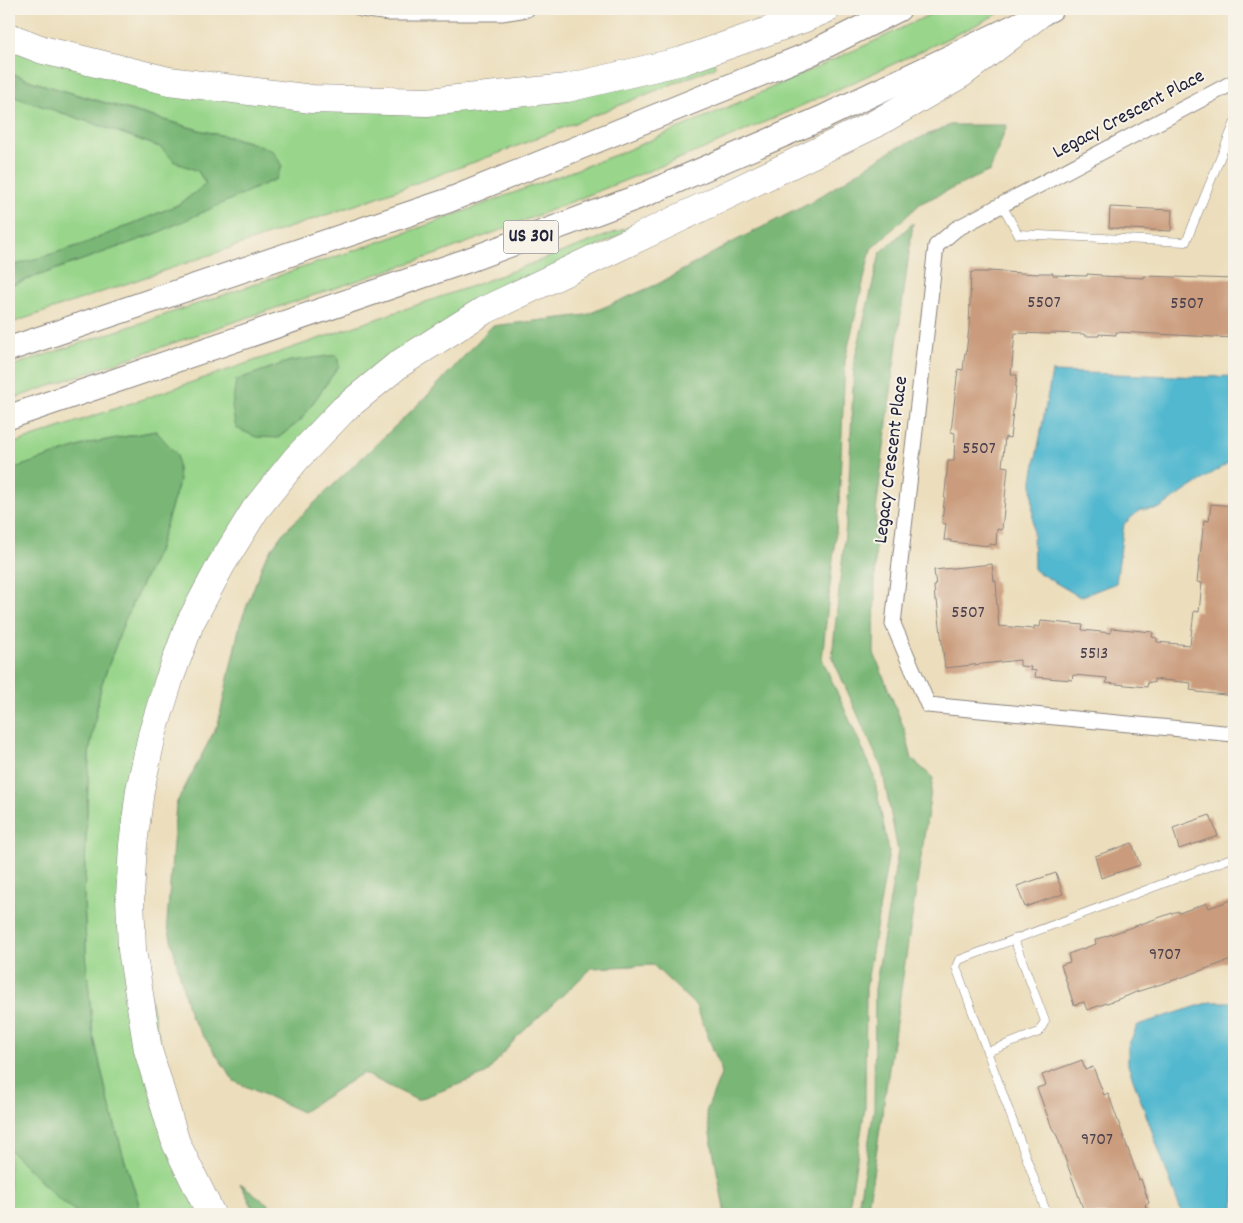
<svg xmlns="http://www.w3.org/2000/svg" width="1243" height="1223" font-family="Dekko,sans-serif">
<style>
.green{fill:#99d68b;stroke:#5e7c63;fill-rule:evenodd}
.forest{fill:#7ab777;stroke:#4e6c59}
.water{fill:#51b8cf;stroke:#3a6d85}
.building{fill:#ca9c7d}
.lines{fill:none;stroke-linecap:round;stroke-linejoin:round}
.service-casing{stroke:#87807c;stroke-width:9}
.minor-casing{stroke:#87807c;stroke-width:17}
.primary-casing{stroke:#87807c;stroke-width:26}
.motorway-casing{stroke:#87807c;stroke-width:29}
.service{stroke:#fff;stroke-width:8}
.minor{stroke:#fff;stroke-width:15}
.primary{stroke:#fff;stroke-width:24}
.motorway{stroke:#fff;stroke-width:28}
.labels{text-anchor:middle;dominant-baseline:central;stroke-width:4;stroke-linejoin:round;paint-order:stroke}
.number-label{font-size:18px;fill:#4c404c}
.shield{fill:#f7f3e8;stroke:#62616f;stroke-width:1}
.shield-label{font-size:19px;font-weight:bold;fill:#22223b}
.street-label{font-size:20px;fill:#22223b;stroke:#f7f3e8}
</style>
<rect width="100%" height="100%" fill="#f7f3e8"/>
<filter id="ink" filterUnits="userSpaceOnUse"><feTurbulence type="fractalNoise" baseFrequency=".02" numOctaves="2"/><feDisplacementMap in="SourceGraphic" scale="10" xChannelSelector="R" yChannelSelector="G"/><feConvolveMatrix kernelMatrix="1 2 1 2 8 2 1 2 1" color-interpolation-filters="sRGB"/></filter>
<filter id="wash" filterUnits="userSpaceOnUse"><feTurbulence type="fractalNoise" baseFrequency=".0096" numOctaves="4" result="noise"/><feDisplacementMap in="SourceGraphic" scale="20" xChannelSelector="R" yChannelSelector="G"/><feGaussianBlur stdDeviation="1.12" result="paint"/><feColorMatrix in="noise" values="0 0 0 0 0 0 0 0 0 0 0 0 0 0 0 0 0 1.4 0 .05"/><feComposite in="paint" operator="in"/></filter>
<g filter="url(#wash)">
<rect width="100%" height="100%" fill="#ecdebc"/>
<path class="green" d="M 941,9 L 1007,9 L 970,28 L 891,65 L 792,110 L 706,148 L 501,230 L 437,254 L 225,325 L 9,400 L 9,367 L 218,297 L 292,271 L 353,251 L 430,224 L 618,154 L 733,105 L 877,40 Z
M 9,50 L 312,108 L 714,59 L 715,67 L 502,152 L 361,203 L 9,324 L 9,286 L 155,234 L 250,142 L 199,130 L 34,82 L 9,72 Z
M 9,95 L 107,128 L 160,147 L 175,162 L 198,171 L 206,185 L 180,204 L 81,245 L 9,267 Z
M 645,221 L 400,354 L 204,578 L 122,877 L 200,1214 L 133,1214 L 139,1204 L 124,1158 L 108,1100 L 93,1033 L 87,970 L 84,899 L 89,754 L 101,686 L 126,617 L 158,551 L 179,482 L 156,431 L 90,443 L 9,470 L 9,445 L 475,285 ZM 339,366 L 300,421 L 278,438 Z
M 9,1149 L 59,1200 L 80,1214 L 9,1214 Z"/>
<path class="forest" d="M 9,72 L 34,82 L 129,110 L 199,130 L 249,142 L 273,151 L 282,166 L 276,179 L 155,234 L 9,286 L 9,267 L 81,245 L 180,204 L 206,184 L 198,171 L 175,162 L 160,147 L 107,128 L 9,95 Z
M 950,125 L 1007,125 L 990,171 L 921,203 L 871,249 L 845,360 L 839,504 L 822,659 L 873,772 L 889,852 L 866,988 L 865,1108 L 848,1214 L 725,1214 L 706,1112 L 722,1072 L 696,1006 L 653,965 L 592,968 L 516,1038 L 486,1074 L 417,1100 L 363,1073 L 302,1112 L 234,1081 L 190,1016 L 167,923 L 176,804 L 218,724 L 240,624 L 265,558 L 283,533 L 428,395 L 492,326 L 586,315 L 658,284 L 731,243 L 810,203 L 894,149 Z
M 913,223 L 894,366 L 893,367 L 893,375 L 876,511 L 874,653 L 905,731 L 912,759 L 933,778 L 867,1214 L 857,1214 L 874,1109 L 875,989 L 898,851 L 882,769 L 832,657 L 848,505 L 854,362 L 880,253 Z
M 337,355 L 339,366 L 300,421 L 278,438 L 256,437 L 236,428 L 232,407 L 236,380 L 290,361 Z
M 156,431 L 177,455 L 179,482 L 158,551 L 126,617 L 101,686 L 89,754 L 84,899 L 87,970 L 93,1034 L 108,1100 L 124,1158 L 139,1204 L 133,1214 L 80,1214 L 59,1200 L 9,1149 L 9,470 L 90,443 Z
M 240,1183 L 281,1214 L 256,1214 Z"/>
<path class="water" d="M 1052,372 L 1207,377 L 1234,376 L 1234,459 L 1158,509 L 1140,510 L 1124,524 L 1116,583 L 1080,597 L 1034,570 L 1032,480 Z
M 1210,1002 L 1230,1002 L 1234,1005 L 1234,1214 L 1182,1214 L 1128,1065 L 1128,1046 L 1138,1025 Z"/>
<g id="blocks">
<path class="building" d="M 1110,207 L 1172,210 L 1171,231 L 1109,228 Z
M 988,271 L 1038,274 L 1039,273 L 1053,273 L 1053,275 L 1087,276 L 1087,274 L 1101,275 L 1101,276 L 1144,278 L 1144,276 L 1234,279 L 1234,338 L 1116,332 L 1116,335 L 1099,334 L 1099,336 L 1085,336 L 1084,334 L 1050,333 L 1050,334 L 1015,333 L 1011,375 L 1017,375 L 1010,438 L 1005,437 L 1002,466 L 1008,467 L 1002,530 L 997,529 L 996,545 L 990,544 L 990,546 L 951,542 L 951,540 L 944,540 L 946,524 L 942,523 L 948,461 L 954,461 L 955,433 L 951,432 L 958,369 L 963,370 L 965,353 L 966,354 L 969,328 L 971,272 L 988,272 Z
M 1211,504 L 1234,506 L 1234,696 L 1197,692 L 1197,691 L 1190,690 L 1191,683 L 1154,679 L 1154,683 L 1148,682 L 1147,687 L 1106,683 L 1107,678 L 1073,675 L 1072,680 L 1035,677 L 1036,671 L 1030,670 L 1031,667 L 1020,666 L 1020,660 L 945,668 L 937,600 L 935,600 L 934,586 L 936,586 L 934,570 L 992,564 L 994,581 L 996,581 L 997,595 L 996,595 L 999,626 L 1034,629 L 1034,626 L 1040,627 L 1041,621 L 1083,625 L 1082,630 L 1111,633 L 1111,628 L 1153,632 L 1152,637 L 1157,638 L 1157,642 L 1190,645 L 1194,611 L 1199,612 L 1202,583 L 1197,582 L 1204,520 L 1209,521 Z
M 1210,815 L 1218,836 L 1179,849 L 1173,828 Z
M 1132,843 L 1140,865 L 1101,878 L 1095,856 Z
M 1056,873 L 1063,894 L 1025,907 L 1017,886 Z
M 1234,899 L 1234,959 L 1177,979 L 1136,992 L 1127,996 L 1087,1010 L 1084,1002 L 1074,1005 L 1061,965 L 1070,962 L 1068,954 L 1096,944 L 1095,940 L 1178,911 L 1179,913 L 1207,903 L 1209,908 Z
M 1082,1060 L 1085,1070 L 1093,1067 L 1104,1095 L 1108,1093 L 1139,1180 L 1141,1179 L 1149,1203 L 1145,1205 L 1148,1214 L 1085,1214 L 1057,1136 L 1052,1128 L 1037,1088 L 1046,1085 L 1042,1075 Z"/>
</g>
</g>
<g filter="url(#ink)">
<use href="#blocks" fill-opacity="0" stroke="#87807c" stroke-width="1"/>
<g class="lines">
<g class="service-casing">
<path id="service" d="M 1002,205 L 1018,234 L 1186,242 L 1234,124
M 987,1052 L 1039,1032 L 1045,1021 L 1014,939
M 1047,1214 L 956,967 L 959,960 L 1234,857"/>
</g>
<g class="minor-casing">
<path id="minor" d="M 361,9 L 390,13 L 502,13 L 527,9
M 1234,82 L 956,229 L 936,246 L 893,624 L 928,705 L 1234,734"/>
</g>
<g class="primary-casing">
<path id="primary" d="M 9,349 L 447,201 L 807,55 L 899,9
M 9,417 L 466,261 L 646,194 L 822,118 L 1051,9"/>
</g>
<g class="motorway-casing">
<path id="motorway" d="M 9,37 L 43,50 L 169,81 L 312,99 L 427,102 L 567,88 L 682,61 L 805,18 L 826,9
M 211,1214 L 176,1143 L 148,1050 L 132,950 L 130,897 L 133,845 L 140,790 L 152,735 L 169,680 L 190,623 L 221,565 L 255,510 L 296,459 L 344,409 L 399,364 L 483,311 L 663,226 L 875,124 L 961,74 L 1038,15"/>
</g>
<use href="#service" class="service"/>
<use href="#minor" class="minor"/>
<use href="#primary" class="primary"/>
<use href="#motorway" class="motorway"/>
</g>
</g>
<g class="labels">
<g class="number-label">
<text x="1044" y="303">5507</text>
<text x="1187" y="304">5507</text>
<text x="979" y="449">5507</text>
<text x="968" y="613">5507</text>
<text x="1094" y="654">5513</text>
<text x="1165" y="955">9707</text>
<text x="1097" y="1140">9707</text>
</g>
<rect class="shield" x="503.5" y="220.5" width="55" height="33" rx="4"/>
<g class="shield-label">
<text x="531" y="237">US 301</text>
</g>
<g class="street-label">
<text transform="translate(1129 115) rotate(-28)">Legacy Crescent Place</text>
<text transform="translate(892 460) rotate(-83)">Legacy Crescent Place</text>
</g>
</g>
<rect width="1243" height="1223" fill="none" stroke="#f7f3e8" stroke-width="30"/>
</svg>
